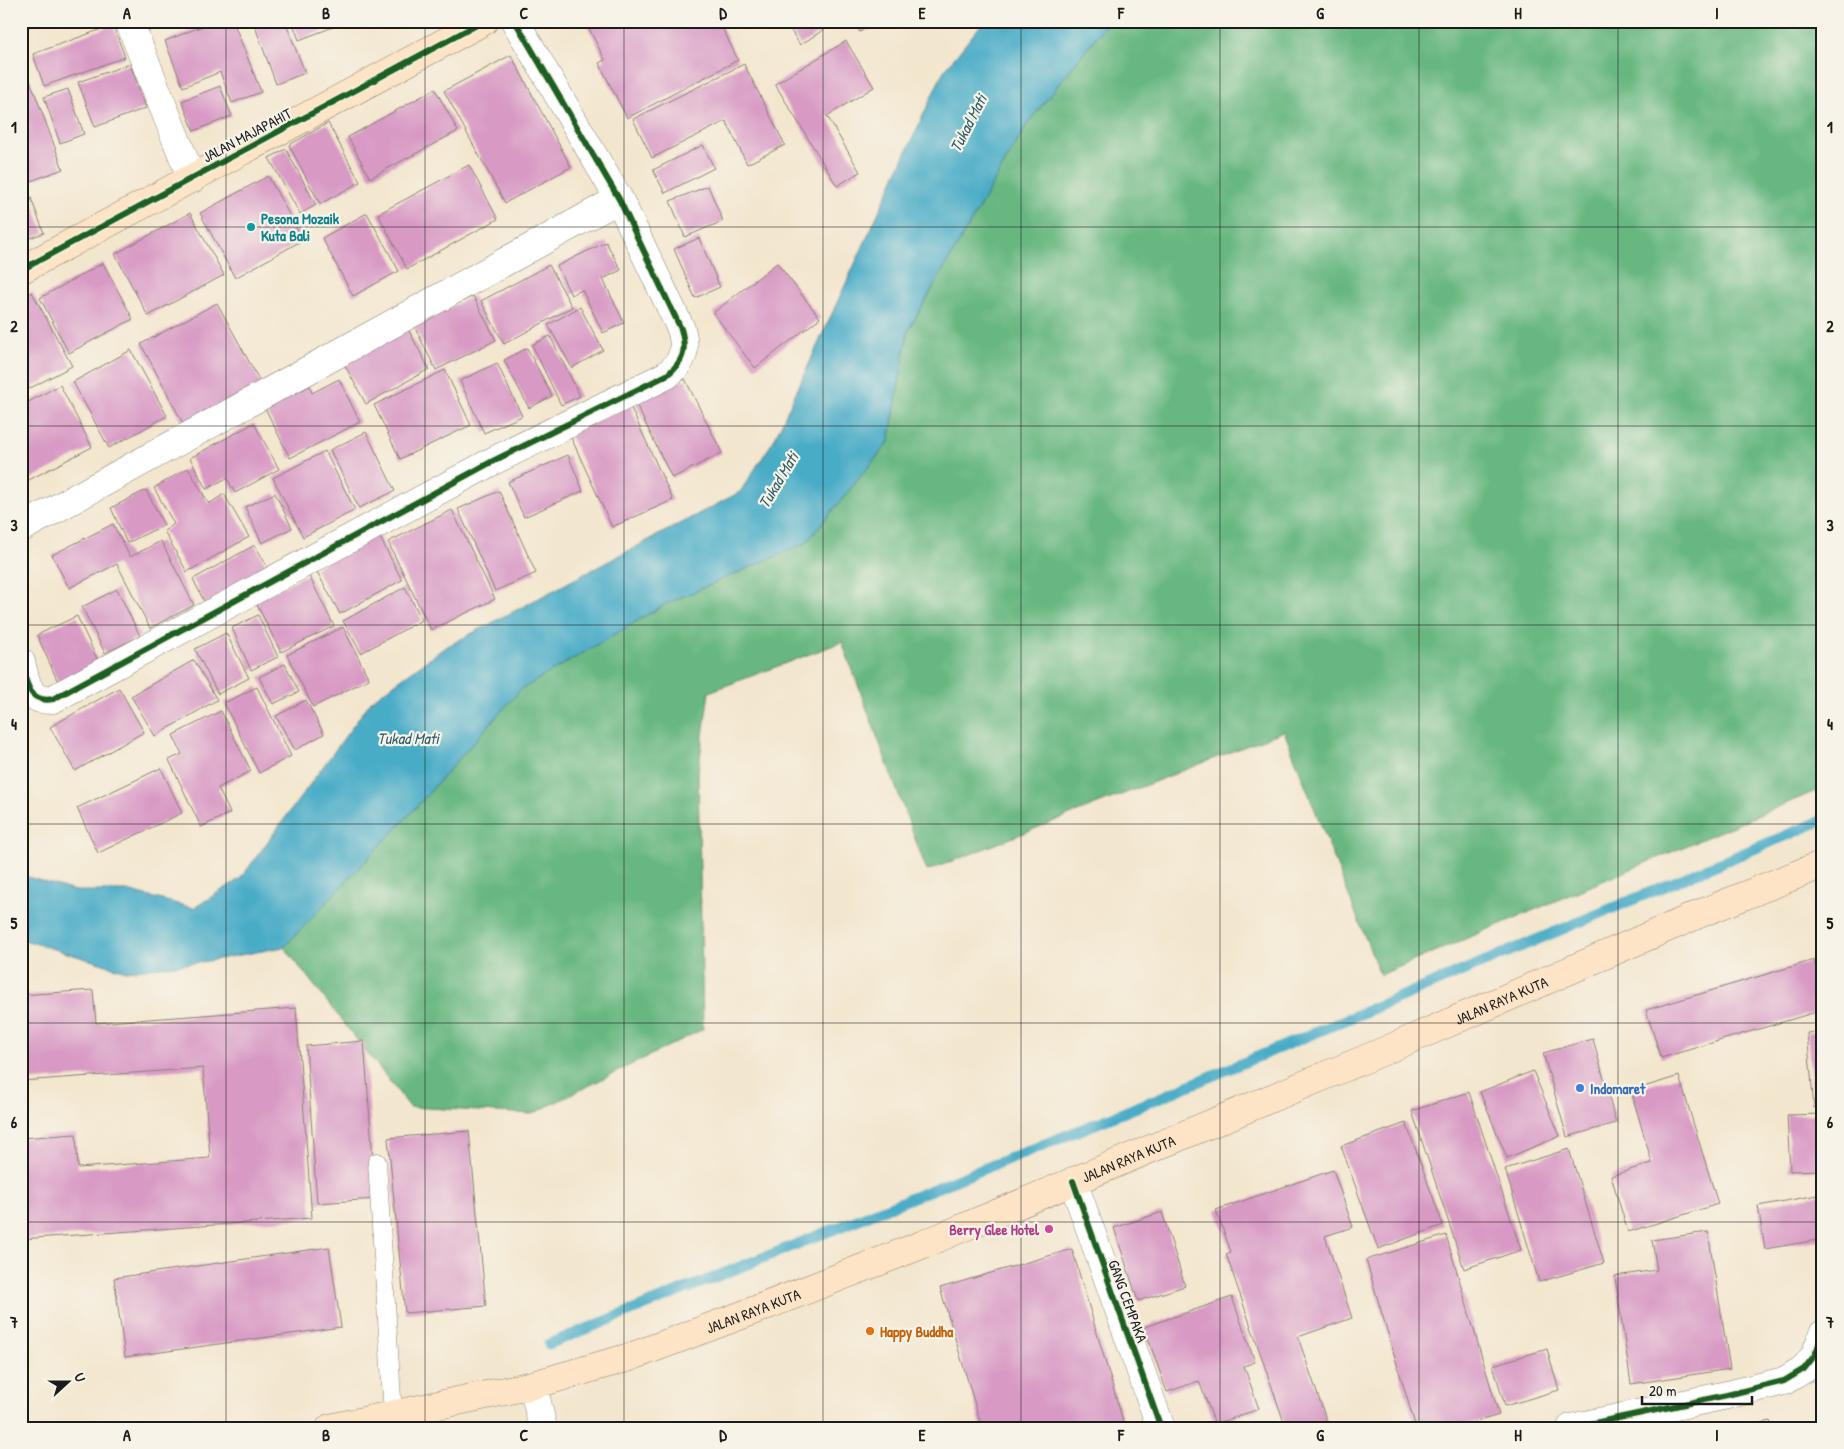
<svg xmlns="http://www.w3.org/2000/svg" width="1844" height="1449" font-family="'Patrick Hand',sans-serif">
<style>
.forest{fill:#68b780;stroke:#426a4e}
.water{fill:#48acc7;stroke:#326472}
.lines{fill:none;stroke-linecap:round;stroke-linejoin:round}
.stream{stroke:#48acc7;stroke-width:11}
.building{fill:#d89ac5}
.lane-casing{stroke:#888175;stroke-width:19}
.street-casing{stroke:#888175;stroke-width:29}
.secondary-casing{stroke:#888175;stroke-width:29}
.lane{stroke:#fff;stroke-width:18}
.street{stroke:#fff;stroke-width:28}
.secondary{stroke:#fee4c6;stroke-width:28}
.cycleway-casing{stroke:#f7f3e8;stroke-width:9}
.cycleway{stroke:#1b5e20;stroke-width:6}
.grid{fill:none;stroke:#1c1c1c;stroke-width:1;stroke-opacity:0.55}
.culture-dot{fill:#0f9aa8;stroke:#f7f3e8;stroke-width:2}
.shop-dot{fill:#3f7fe0;stroke:#f7f3e8;stroke-width:2}
.hotel-dot{fill:#d1479c;stroke:#f7f3e8;stroke-width:2}
.food-dot{fill:#e8710a;stroke:#f7f3e8;stroke-width:2}
.labels{text-anchor:middle;dominant-baseline:central;stroke-width:4.5;stroke-linejoin:round;paint-order:stroke}
.street-label{font-size:15px;fill:#1c1c1c;stroke:#f7f3e8}
.culture-label{font-size:15px;font-weight:bold;fill:#0d838f;stroke:#f7f3e8;text-anchor:start}
.shop-label{font-size:15px;font-weight:bold;fill:#366cbe;stroke:#f7f3e8;text-anchor:start}
.hotel-label{font-size:15px;font-weight:bold;fill:#b23c85;stroke:#f7f3e8;text-anchor:end}
.food-label{font-size:15px;font-weight:bold;fill:#c56008;stroke:#f7f3e8;text-anchor:start}
.water-label{font-size:16px;font-style:italic;fill:#305d69;stroke:#f7f3e8}
.neatline{fill:none;stroke:#1c1c1c;stroke-width:2}
.grid-label{font-size:16px;text-anchor:middle;font-weight:bold;fill:#1c1c1c}
</style>
<rect width="100%" height="100%" fill="#f7f3e8"/>
<filter id="ink" filterUnits="userSpaceOnUse"><feTurbulence type="fractalNoise" baseFrequency=".02" numOctaves="2"/><feDisplacementMap in="SourceGraphic" scale="10" xChannelSelector="R" yChannelSelector="G"/><feConvolveMatrix kernelMatrix="1 2 1 2 8 2 1 2 1" color-interpolation-filters="sRGB"/></filter>
<filter id="wash" filterUnits="userSpaceOnUse"><feTurbulence type="fractalNoise" baseFrequency=".0096" numOctaves="4" result="noise"/><feDisplacementMap in="SourceGraphic" scale="20" xChannelSelector="R" yChannelSelector="G"/><feGaussianBlur stdDeviation="1.12" result="paint"/><feColorMatrix in="noise" values="0 0 0 0 0 0 0 0 0 0 0 0 0 0 0 0 0 1.4 0 .05"/><feComposite in="paint" operator="in"/></filter>
<g filter="url(#wash)">
<rect width="100%" height="100%" fill="#f3e6ce"/>
<path class="forest" d="M 1109,21 L 1823,21 L 1823,788 L 1380,975 L 1284,731 L 927,871 L 842,642 L 709,692 L 698,772 L 703,1029 L 532,1114 L 410,1107 L 284,947 L 411,813 L 520,690 L 666,604 L 806,543 L 889,442 L 908,331 L 1028,123 Z"/>
<path class="water" d="M 984,21 L 1109,21 L 1028,123 L 908,331 L 889,442 L 806,543 L 666,604 L 520,690 L 411,813 L 284,947 L 202,962 L 126,971 L 21,939 L 21,875 L 75,891 L 127,891 L 194,908 L 241,878 L 372,700 L 444,648 L 740,492 L 774,440 L 943,72 Z"/>
<g class="lines">
<path class="stream" d="M 549,1344 L 1152,1101 L 1823,820"/>
</g>
<g id="blocks">
<path class="building" d="M 21,21 L 43,21 L 43,22 L 21,29 Z
M 145,21 L 170,21 L 148,30 Z
M 215,21 L 233,21 L 261,92 L 232,103 L 220,72 L 183,87 L 165,41 Z
M 253,21 L 285,21 L 305,73 L 276,84 Z
M 292,21 L 349,21 L 299,40 Z
M 585,21 L 673,21 L 676,26 L 684,21 L 719,21 L 738,60 L 627,118 L 599,63 L 605,60 Z
M 785,21 L 837,21 L 800,45 Z
M 854,21 L 878,21 L 860,32 Z
M 113,25 L 125,57 L 44,86 L 33,54 Z
M 846,41 L 874,87 L 827,116 L 860,172 L 837,186 L 775,84 Z
M 511,55 L 571,167 L 505,203 L 444,91 Z
M 21,56 L 63,169 L 28,182 L 21,162 Z
M 130,64 L 146,108 L 95,127 L 78,82 Z
M 744,64 L 785,145 L 747,164 L 726,121 L 652,158 L 633,119 Z
M 220,86 L 232,116 L 194,131 L 182,101 Z
M 68,89 L 84,134 L 60,143 L 44,97 Z
M 435,89 L 458,131 L 370,178 L 348,137 Z
M 328,123 L 360,182 L 320,204 L 289,145 Z
M 703,145 L 714,168 L 665,193 L 653,170 Z
M 286,149 L 316,205 L 300,214 L 269,158 Z
M 469,165 L 498,219 L 407,269 L 378,214 Z
M 21,171 L 44,233 L 21,241 Z
M 268,176 L 303,240 L 235,278 L 200,213 Z
M 708,186 L 723,221 L 685,237 L 670,201 Z
M 190,213 L 224,275 L 148,316 L 115,254 Z
M 367,213 L 399,271 L 353,296 L 322,238 Z
M 699,238 L 720,287 L 695,298 L 674,249 Z
M 606,242 L 621,270 L 603,279 L 624,323 L 603,333 L 582,290 L 571,295 L 557,266 Z
M 103,263 L 133,319 L 69,353 L 40,298 Z
M 777,263 L 820,318 L 755,368 L 713,313 Z
M 549,265 L 572,307 L 504,344 L 481,301 Z
M 32,292 L 72,366 L 21,393 L 21,298 Z
M 473,296 L 496,340 L 436,370 L 414,326 Z
M 217,303 L 263,387 L 186,429 L 141,344 Z
M 580,307 L 603,350 L 572,368 L 548,325 Z
M 407,327 L 429,369 L 366,404 L 343,362 Z
M 550,336 L 580,396 L 561,405 L 532,345 Z
M 527,348 L 552,396 L 529,408 L 504,360 Z
M 131,350 L 167,416 L 109,448 L 73,382 Z
M 497,363 L 522,416 L 484,433 L 460,381 Z
M 445,370 L 471,425 L 400,459 L 374,405 Z
M 339,379 L 360,422 L 290,458 L 265,408 L 310,386 L 312,393 Z
M 685,379 L 722,453 L 672,478 L 636,404 Z
M 60,385 L 92,447 L 21,484 L 21,406 Z
M 630,406 L 673,500 L 612,527 L 569,433 Z
M 254,423 L 279,469 L 235,493 L 227,478 L 206,489 L 190,458 Z
M 366,432 L 395,491 L 359,508 L 330,450 Z
M 325,451 L 355,510 L 303,537 L 273,478 Z
M 568,455 L 583,491 L 524,517 L 508,482 Z
M 188,468 L 209,504 L 224,494 L 249,537 L 187,572 L 164,531 L 174,524 L 154,488 Z
M 146,490 L 164,525 L 127,543 L 111,508 Z
M 499,491 L 536,573 L 495,591 L 458,509 Z
M 275,493 L 292,528 L 262,543 L 245,507 Z
M 452,510 L 495,599 L 431,630 L 388,542 Z
M 113,524 L 130,557 L 161,541 L 194,605 L 150,628 L 117,564 L 69,588 L 52,555 Z
M 378,534 L 402,580 L 340,614 L 315,568 Z
M 255,545 L 269,570 L 206,605 L 193,579 Z
M 308,574 L 334,626 L 281,652 L 255,601 Z
M 405,587 L 422,620 L 361,653 L 343,621 Z
M 117,589 L 140,636 L 105,653 L 82,607 Z
M 258,615 L 278,657 L 251,670 L 232,628 Z
M 77,616 L 99,663 L 58,682 L 37,635 Z
M 343,627 L 369,679 L 313,707 L 287,655 Z
M 226,633 L 249,678 L 218,694 L 195,649 Z
M 194,660 L 217,700 L 155,736 L 131,696 Z
M 285,664 L 299,692 L 273,704 L 259,677 Z
M 257,687 L 291,756 L 259,773 L 224,703 Z
M 119,688 L 144,732 L 75,771 L 50,727 Z
M 306,700 L 324,734 L 295,750 L 276,716 Z
M 221,711 L 251,771 L 218,788 L 230,813 L 201,827 L 169,760 L 182,754 L 173,735 Z
M 161,768 L 182,813 L 98,853 L 77,808 Z
M 1814,960 L 1823,990 L 1823,1010 L 1661,1058 L 1646,1010 Z
M 93,990 L 96,1023 L 296,1008 L 312,1218 L 21,1239 L 21,1138 L 76,1134 L 78,1168 L 210,1158 L 203,1068 L 21,1081 L 21,995 Z
M 1823,1031 L 1823,1107 L 1814,1108 L 1807,1033 Z
M 1593,1039 L 1616,1123 L 1567,1137 L 1543,1053 Z
M 364,1041 L 376,1199 L 317,1203 L 306,1046 Z
M 1533,1071 L 1560,1136 L 1507,1158 L 1480,1092 Z
M 1679,1076 L 1718,1204 L 1628,1232 L 1611,1176 L 1652,1163 L 1631,1091 Z
M 1469,1092 L 1521,1250 L 1464,1269 L 1412,1111 Z
M 1823,1114 L 1823,1170 L 1790,1171 L 1787,1115 Z
M 1406,1123 L 1443,1225 L 1378,1249 L 1341,1146 Z
M 469,1131 L 486,1306 L 405,1313 L 388,1138 Z
M 1569,1149 L 1604,1263 L 1539,1282 L 1505,1169 Z
M 1333,1170 L 1353,1227 L 1325,1236 L 1352,1318 L 1298,1337 L 1329,1428 L 1286,1428 L 1226,1254 L 1231,1252 L 1216,1210 Z
M 1823,1194 L 1823,1239 L 1765,1249 L 1758,1206 Z
M 1162,1212 L 1185,1286 L 1138,1301 L 1114,1228 Z
M 1708,1232 L 1730,1369 L 1631,1384 L 1615,1276 L 1657,1270 L 1652,1240 Z
M 1446,1235 L 1499,1415 L 1455,1428 L 1416,1428 L 1366,1260 Z
M 329,1247 L 341,1327 L 125,1357 L 114,1278 Z
M 1072,1249 L 1125,1428 L 982,1428 L 940,1288 Z
M 1232,1297 L 1255,1362 L 1244,1366 L 1259,1409 L 1215,1424 L 1199,1381 L 1167,1392 L 1144,1327 Z
M 1547,1349 L 1559,1390 L 1505,1406 L 1493,1365 Z
M 1770,1421 L 1772,1428 L 1742,1428 L 1742,1427 Z"/>
</g>
</g>
<g filter="url(#ink)">
<use href="#blocks" fill-opacity="0" stroke="#888175" stroke-width="1"/>
<g class="lines">
<g class="lane-casing">
<path id="lane" d="M 377,1162 L 393,1414"/>
</g>
<g class="street-casing">
<path id="street" d="M 129,21 L 192,179
M 21,528 L 619,199
M 21,662 C 26,681 28,704 53,699 L 495,460 L 667,375 C 684,361 687,350 681,329 L 619,199 L 515,21
M 1073,1181 L 1161,1428
M 533,1385 L 543,1428
M 1571,1428 L 1727,1395 L 1784,1381 L 1804,1369 L 1815,1355 L 1823,1334"/>
</g>
<g class="secondary-casing">
<g id="secondary">
<path d="M 21,270 L 484,21"/>
<path id="s1" d="M 330,1428 L 533,1385 L 630,1357 L 750,1312 L 924,1244 L 1377,1054 L 1704,912 L 1823,864"/>
</g>
</g>
<use href="#lane" class="lane"/>
<use href="#street" class="street"/>
<use href="#secondary" class="secondary"/>
<g class="cycleway-casing">
<path id="cycleway" d="M 21,270 L 484,21
M 21,662 C 26,681 28,704 53,699 L 495,460 L 667,375 C 684,361 687,350 681,329 L 619,199 L 515,21
M 1073,1181 L 1161,1428
M 1571,1428 L 1727,1395 L 1784,1381 L 1804,1369 L 1815,1355 L 1823,1334"/>
</g>
<use href="#cycleway" class="cycleway"/>
</g>
</g>
<path class="grid" d="M 226,21 L 226,1428M 425,21 L 425,1428M 624,21 L 624,1428M 823,21 L 823,1428M 1021,21 L 1021,1428M 1220,21 L 1220,1428M 1419,21 L 1419,1428M 1618,21 L 1618,1428M 21,227 L 1823,227M 21,426 L 1823,426M 21,625 L 1823,625M 21,824 L 1823,824M 21,1023 L 1823,1023M 21,1222 L 1823,1222"/>
<circle class="culture-dot" cx="251" cy="227" r="5"/>
<circle class="shop-dot" cx="1580" cy="1088" r="5"/>
<circle class="hotel-dot" cx="1049" cy="1229" r="5"/>
<circle class="food-dot" cx="870" cy="1331" r="5"/>
<g class="labels">
<g class="street-label">
<text transform="translate(247 135) rotate(-28)">JALAN MAJAPAHIT</text>
<text stroke="none"><textPath href="#s1" startOffset="1250">JALAN RAYA KUTA</textPath></text>
<text stroke="none"><textPath href="#s1" startOffset="845">JALAN RAYA KUTA</textPath></text>
<text transform="translate(1128 1301) rotate(70)">GANG CEMPAKA</text>
<text stroke="none"><textPath href="#s1" startOffset="440">JALAN RAYA KUTA</textPath></text>
</g>
<g class="culture-label">
<text x="261" y="218">Pesona Mozaik<tspan x="261" dy="17">Kuta Bali</tspan></text>
</g>
<g class="shop-label">
<text x="1590" y="1088">Indomaret</text>
</g>
<g class="hotel-label">
<text x="1039" y="1229">Berry Glee Hotel</text>
</g>
<g class="food-label">
<text x="880" y="1331">Happy Buddha</text>
</g>
<g class="water-label">
<text transform="translate(968 123) rotate(-63)">Tukad Mati</text>
<text transform="translate(778 480) rotate(-59)">Tukad Mati</text>
<text x="408" y="738">Tukad Mati</text>
</g>
</g>
<rect width="1844" height="1449" fill="none" stroke="#f7f3e8" stroke-width="55"/>
<g transform="translate(68 1382) rotate(69)" stroke="#f7f3e8" stroke-width="4" paint-order="stroke">
<path d="M0-4L9 19L0 12L-9 19Z" fill="#1c1c1c"/>
<text y="-8" font-size="14" font-weight="bold" text-anchor="middle" fill="#1c1c1c">U</text>
</g>
<path d="M1642 1396v8h110v-8" fill="none" stroke="#1c1c1c" stroke-width="2.5"/>
<text x="1649" y="1396" font-size="15" fill="#1c1c1c" stroke="#f7f3e8" stroke-width="4" paint-order="stroke">20 m</text>
<rect x="28" y="28" width="1788" height="1394" class="neatline"/>
<g class="grid-label">
<text x="127" y="19">A</text>
<text x="326" y="19">B</text>
<text x="524" y="19">C</text>
<text x="723" y="19">D</text>
<text x="922" y="19">E</text>
<text x="1121" y="19">F</text>
<text x="1320" y="19">G</text>
<text x="1518" y="19">H</text>
<text x="1717" y="19">I</text>
<text x="14" y="133">1</text>
<text x="1830" y="133">1</text>
<text x="14" y="332">2</text>
<text x="1830" y="332">2</text>
<text x="14" y="531">3</text>
<text x="1830" y="531">3</text>
<text x="14" y="730">4</text>
<text x="1830" y="730">4</text>
<text x="14" y="929">5</text>
<text x="1830" y="929">5</text>
<text x="14" y="1128">6</text>
<text x="1830" y="1128">6</text>
<text x="14" y="1328">7</text>
<text x="1830" y="1328">7</text>
<text x="127" y="1441">A</text>
<text x="326" y="1441">B</text>
<text x="524" y="1441">C</text>
<text x="723" y="1441">D</text>
<text x="922" y="1441">E</text>
<text x="1121" y="1441">F</text>
<text x="1320" y="1441">G</text>
<text x="1518" y="1441">H</text>
<text x="1717" y="1441">I</text>
</g>
</svg>
